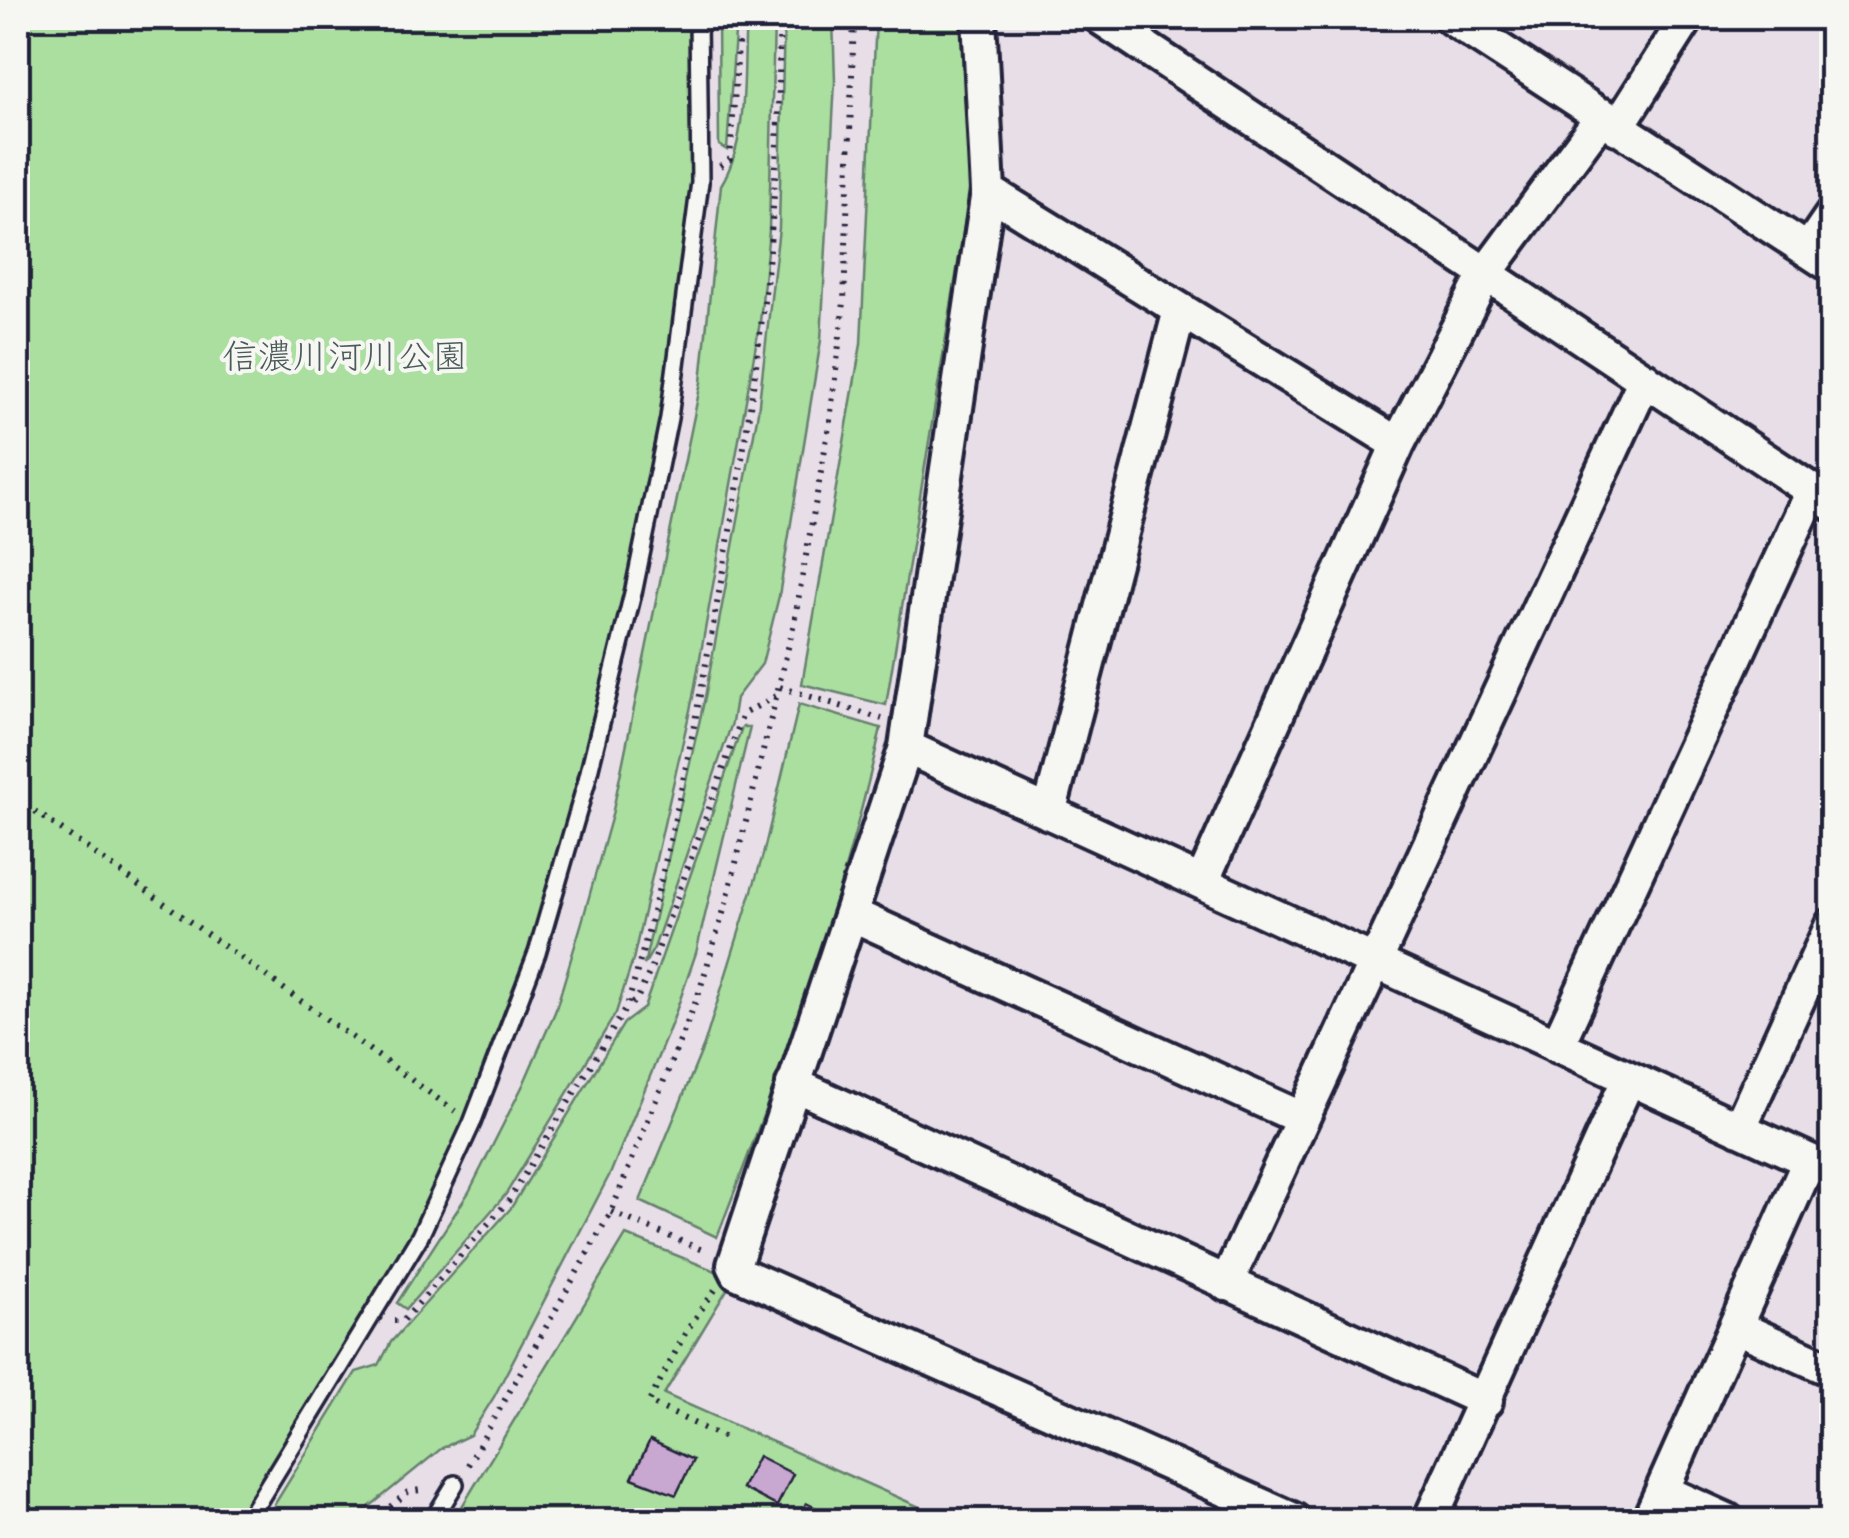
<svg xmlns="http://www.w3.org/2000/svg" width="1849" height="1538" font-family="Kalam,'Klee One',sans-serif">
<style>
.green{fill:#abdfa0;stroke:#66806e;stroke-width:2.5}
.building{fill:#c8a7d1;stroke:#22223b;stroke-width:2.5}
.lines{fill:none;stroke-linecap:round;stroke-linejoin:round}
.lane-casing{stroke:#22223b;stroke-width:22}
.street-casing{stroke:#22223b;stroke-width:40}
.path{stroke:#22223b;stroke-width:6;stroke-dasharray:2.5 8;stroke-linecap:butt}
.lane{stroke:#f6f6f2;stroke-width:15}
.street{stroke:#f6f6f2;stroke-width:32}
.labels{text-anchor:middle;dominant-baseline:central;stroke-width:8;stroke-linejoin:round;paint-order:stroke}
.park-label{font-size:35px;fill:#4b5b59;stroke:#f6f6f2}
</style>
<rect width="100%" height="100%" fill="#e8dee8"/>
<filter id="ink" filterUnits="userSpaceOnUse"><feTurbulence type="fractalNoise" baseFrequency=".01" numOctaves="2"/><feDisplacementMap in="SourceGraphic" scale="20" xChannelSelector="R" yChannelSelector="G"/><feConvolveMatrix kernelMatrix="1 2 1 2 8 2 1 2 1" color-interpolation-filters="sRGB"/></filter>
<g filter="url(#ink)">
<path class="green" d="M 18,18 L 698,18 L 700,182 L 669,418 L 537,953 L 420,1236 L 247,1520 L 18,1520 Z
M 718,18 L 736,18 L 727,150 L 719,145 Z
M 746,18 L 774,18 L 769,230 L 760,322 L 693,697 L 633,960 L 616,1013 L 506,1194 L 406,1309 L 397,1303 L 469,1192 L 523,1085 L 555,1012 L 582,922 L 612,815 L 701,382 L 721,185 C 750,138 742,71 746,18 Z
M 784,18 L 833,18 L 835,81 L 821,340 L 779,596 L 762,664 L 736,698 L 732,723 L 654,948 L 644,965 L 705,697 L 758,412 L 779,228 Z
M 876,18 L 969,18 L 970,190 L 886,705 L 802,684 L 861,344 Z
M 799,704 L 881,728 C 842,903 782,1070 717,1237 L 640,1201 L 704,1045 L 763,855 Z
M 742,727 L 750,727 L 696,953 L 673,1020 L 611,1172 L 494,1397 L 470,1435 L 442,1448 L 353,1520 L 265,1520 L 356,1372 L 379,1365 L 391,1342 L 511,1208 L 624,1023 L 644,1008 Z
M 626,1235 L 718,1272 L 728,1288 L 664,1394 L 949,1520 L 455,1518 Z"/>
<path class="building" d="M 650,1440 L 693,1460 L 676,1495 L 632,1478 Z
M 758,1456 L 793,1474 L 777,1506 L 742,1488 Z
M 806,1503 L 841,1520 L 798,1520 Z"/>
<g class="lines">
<g class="lane-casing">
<path id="lane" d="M 247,1520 L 420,1236 L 472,1123 L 537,953 L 586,784 L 634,589 L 669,418 L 700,182 L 698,18
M 433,1520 L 455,1484"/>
</g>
<g class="street-casing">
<path id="street" d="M 979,18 L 988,191 L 906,747 L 734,1265 L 738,1273 L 1294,1520
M 1101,18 L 1832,504
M 1451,18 L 1832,266
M 1617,128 L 1687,18
M 988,191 L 1398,444
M 1808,250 L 1832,215
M 906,747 L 1832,1171
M 1049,813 L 1180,310
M 1202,882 L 1398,444 L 1486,273 L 1603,115
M 851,914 L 1301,1118
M 1557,1046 L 1812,491
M 793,1084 L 1486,1401
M 1739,1129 L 1832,925
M 1226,1284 L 1645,379
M 1737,1327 L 1832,1370
M 1663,1491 L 1727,1520
M 1430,1520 L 1629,1078
M 1649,1520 L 1809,1161"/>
</g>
<path class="path" d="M 720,166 L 730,159 L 740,18
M 780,687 L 882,719
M 776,696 L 743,714 L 651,969 L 636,1001 L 627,1006 C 667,873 693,735 718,598 C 754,399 782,221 779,18
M 18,799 L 455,1111
M 611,1212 L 707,1252
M 715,1290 L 687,1330 L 649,1402 L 729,1440
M 394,1321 L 403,1321 L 509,1200 L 627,1006
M 468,1465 L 611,1212 L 698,996 L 727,900 L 794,623 L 830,421 L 844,302 L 854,18
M 374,1520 L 408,1492 L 426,1489"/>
<use href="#lane" class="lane"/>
<use href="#street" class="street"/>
</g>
</g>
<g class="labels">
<g class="park-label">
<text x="345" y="359">信濃川河川公園</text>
</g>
</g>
<rect width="1849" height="1538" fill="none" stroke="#f6f6f2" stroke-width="60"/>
<rect x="30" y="30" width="1789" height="1478" fill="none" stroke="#22223b" stroke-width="4" filter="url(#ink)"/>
</svg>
